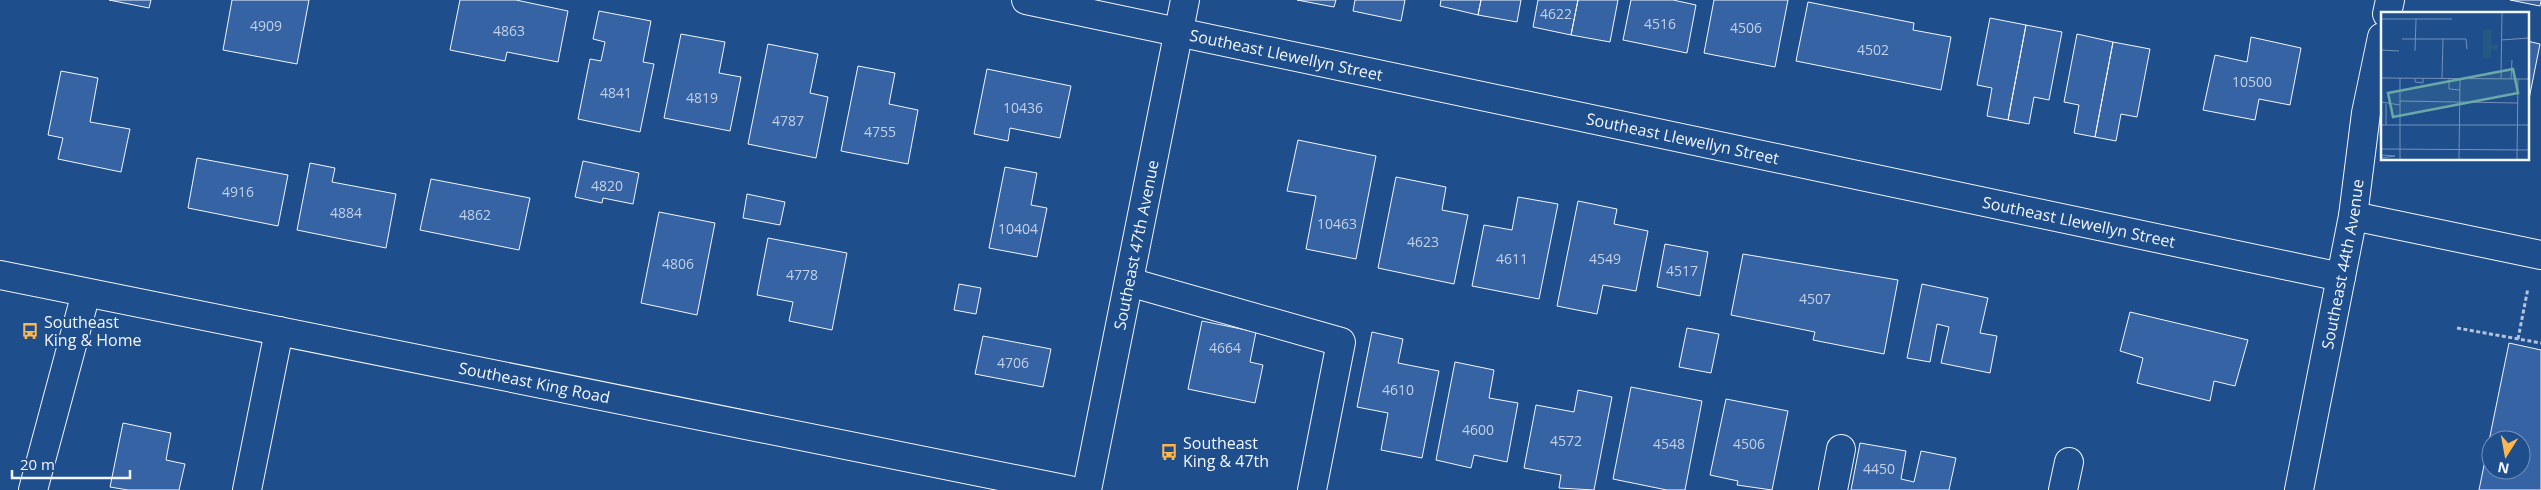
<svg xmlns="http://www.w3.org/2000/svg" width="2541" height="490" font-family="'Open Sans',sans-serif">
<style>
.building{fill:#3563a3;stroke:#f2f6ff;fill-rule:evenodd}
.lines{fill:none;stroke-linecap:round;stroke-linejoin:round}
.minor-casing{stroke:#f2f6ff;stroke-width:30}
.major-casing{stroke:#f2f6ff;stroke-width:30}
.path{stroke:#b3c4dc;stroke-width:3;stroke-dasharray:4 2.5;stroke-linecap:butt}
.minor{stroke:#1f4e8c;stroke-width:28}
.major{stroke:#1f4e8c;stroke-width:28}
.labels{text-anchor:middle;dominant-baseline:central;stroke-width:4;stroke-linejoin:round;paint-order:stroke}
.number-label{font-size:14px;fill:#c3d1e8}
.street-label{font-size:16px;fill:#f2f6ff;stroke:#1f4e8c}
.poi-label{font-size:16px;fill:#f2f6ff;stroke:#1f4e8c;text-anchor:start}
.inset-road{fill:none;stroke:#7391ba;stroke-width:1}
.view{fill:#6aa9a8;fill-opacity:0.15;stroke:#6aa9a8;stroke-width:2.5}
.inset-edge{fill:none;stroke:#f2f6ff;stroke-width:2.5}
</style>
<rect width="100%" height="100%" fill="#1f4e8c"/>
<path class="building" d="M 109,0 L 151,0 L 149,8 Z
M 232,0 L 309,0 L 297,64 L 223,50 Z
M 460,0 L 516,0 L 568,11 L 558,62 L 507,52 L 505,61 L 450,50 Z
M 1297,0 L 1336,0 L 1334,7 Z
M 1355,0 L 1405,0 L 1401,21 L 1353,11 Z
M 1441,0 L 1481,0 L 1478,15 L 1440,6 Z
M 1481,0 L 1521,0 L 1517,22 L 1478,15 Z
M 1538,0 L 1578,0 L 1571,35 L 1533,27 Z
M 1578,0 L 1618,0 L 1610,42 L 1571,35 Z
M 1631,0 L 1673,0 L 1696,5 L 1687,53 L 1623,40 Z
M 1714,0 L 1788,0 L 1775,67 L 1704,53 Z
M 2510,0 L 2541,0 L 2541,1 L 2540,6 Z
M 1808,2 L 1914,23 L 1913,30 L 1951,37 L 1941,90 L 1796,61 Z
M 599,11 L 651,21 L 643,62 L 654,64 L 640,132 L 578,119 L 590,59 L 601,61 L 605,42 L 593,39 Z
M 1990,18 L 2026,25 L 2008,120 L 1987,116 L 1992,88 L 1977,85 Z
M 2026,25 L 2062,32 L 2049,100 L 2034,97 L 2029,124 L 2008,120 Z
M 681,34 L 725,42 L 719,73 L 741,77 L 730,131 L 664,118 Z
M 2077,34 L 2113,42 L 2095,137 L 2074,133 L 2079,105 L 2064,102 Z
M 2251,37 L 2301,48 L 2290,105 L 2259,99 L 2255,120 L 2203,110 L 2215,55 L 2247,62 Z
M 2527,41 L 2540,44 L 2527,109 Z
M 2113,42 L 2150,49 L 2137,117 L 2121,114 L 2116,141 L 2095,137 Z
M 768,44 L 818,54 L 810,93 L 828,97 L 816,158 L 748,144 Z
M 858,66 L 895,73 L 889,104 L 918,110 L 908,164 L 841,151 Z
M 987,69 L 1071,86 L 1060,138 L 1010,128 L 1008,141 L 974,134 Z
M 61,71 L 98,78 L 90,122 L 130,129 L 121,172 L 58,159 L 63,138 L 48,135 Z
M 1298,140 L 1376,156 L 1356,259 L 1306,249 L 1316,196 L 1287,191 Z
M 197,158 L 288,175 L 278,226 L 188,208 Z
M 583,161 L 639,173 L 633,204 L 603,198 L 602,203 L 575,197 Z
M 310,163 L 335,168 L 332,182 L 396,194 L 386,248 L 297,230 Z
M 1005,167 L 1037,173 L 1031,205 L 1047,208 L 1037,257 L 989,248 Z
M 1396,177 L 1446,187 L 1442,210 L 1468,215 L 1454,284 L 1378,268 Z
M 431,179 L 530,198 L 519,250 L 420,230 Z
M 747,194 L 785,202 L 780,225 L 743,218 Z
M 1518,197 L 1558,204 L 1539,299 L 1472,286 L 1484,225 L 1512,230 Z
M 1578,201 L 1617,209 L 1614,224 L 1648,231 L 1636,291 L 1603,285 L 1597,314 L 1557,306 Z
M 659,212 L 715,223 L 697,315 L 641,303 Z
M 768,238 L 847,253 L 832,330 L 789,321 L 793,302 L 757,295 Z
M 1665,244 L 1708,252 L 1700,296 L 1657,287 Z
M 1743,254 L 1898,280 L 1884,354 L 1813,340 L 1815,332 L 1731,315 Z
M 959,284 L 981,288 L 976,314 L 954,310 Z
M 1922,284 L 1988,298 L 1980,333 L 1997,336 L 1990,373 L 1941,363 L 1949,327 L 1937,324 L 1930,362 L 1907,358 Z
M 2130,312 L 2248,340 L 2235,386 L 2214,381 L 2210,401 L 2137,383 L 2143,358 L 2120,351 Z
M 1202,321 L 1256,332 L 1250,362 L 1263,365 L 1255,403 L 1188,389 Z
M 1687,328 L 1719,334 L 1711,373 L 1679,367 Z
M 1372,332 L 1403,339 L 1398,363 L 1439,371 L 1422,458 L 1381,450 L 1388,413 L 1357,407 Z
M 983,336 L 1051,349 L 1043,387 L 975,374 Z
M 2509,343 L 2541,350 L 2541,490 L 2479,490 ZM 2491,440 L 2521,440 L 2521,470 L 2491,470 Z
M 1455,362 L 1494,370 L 1489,398 L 1518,403 L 1507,462 L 1474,455 L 1471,468 L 1436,460 Z
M 1631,387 L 1702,401 L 1685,490 L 1667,490 L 1613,479 Z
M 1578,390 L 1612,397 L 1594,490 L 1559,488 L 1561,475 L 1524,468 L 1536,405 L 1574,412 Z
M 1726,399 L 1788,411 L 1772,490 L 1737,485 L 1738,481 L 1710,475 Z
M 123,423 L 171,433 L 166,460 L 185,464 L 179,490 L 128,490 L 110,487 Z
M 1860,443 L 1906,451 L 1901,479 L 1914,482 L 1921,451 L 1956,458 L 1949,490 L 1851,490 Z"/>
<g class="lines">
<g class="minor-casing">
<g id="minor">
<path id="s1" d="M 1026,0 L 2341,277"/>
<path d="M 2387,14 L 2390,0"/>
<path d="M 2353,216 L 2541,255"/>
<path d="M 1129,282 L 1341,342 L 1312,490"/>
<path d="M 33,490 L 86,293"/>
<path d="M 247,490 L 279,331"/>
<path id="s2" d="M 1087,490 L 1185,0"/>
<path d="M 1833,490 L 1841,449"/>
<path d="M 2063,490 L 2069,462"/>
<path id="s3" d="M 2299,490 L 2353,216 L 2366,113 L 2382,37"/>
</g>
</g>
<g class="major-casing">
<g id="major">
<path id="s4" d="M 0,275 L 1069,490"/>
</g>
</g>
<path class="path" d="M 2457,328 L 2541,343
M 2518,339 L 2528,288"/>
<use href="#minor" class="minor"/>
<use href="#major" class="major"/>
</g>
<defs>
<g id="bus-bare" transform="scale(1.35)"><path d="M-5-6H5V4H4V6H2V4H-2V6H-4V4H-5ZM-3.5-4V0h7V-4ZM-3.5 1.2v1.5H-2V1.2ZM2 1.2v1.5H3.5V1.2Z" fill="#ffb74d" stroke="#1f4e8c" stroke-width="2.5" paint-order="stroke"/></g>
</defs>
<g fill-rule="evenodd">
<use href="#bus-bare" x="30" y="331"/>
<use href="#bus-bare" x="1169" y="452"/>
</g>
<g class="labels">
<g class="number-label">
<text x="1556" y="13">4622</text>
<text x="1660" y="23">4516</text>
<text x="266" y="25">4909</text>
<text x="1746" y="27">4506</text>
<text x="509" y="30">4863</text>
<text x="1873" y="49">4502</text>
<text x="2252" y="81">10500</text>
<text x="616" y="92">4841</text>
<text x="702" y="97">4819</text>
<text x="1023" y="107">10436</text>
<text x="788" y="120">4787</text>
<text x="880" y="131">4755</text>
<text x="607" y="185">4820</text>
<text x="238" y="191">4916</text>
<text x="346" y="212">4884</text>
<text x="475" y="214">4862</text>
<text x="1337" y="223">10463</text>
<text x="1018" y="228">10404</text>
<text x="1423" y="241">4623</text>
<text x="1512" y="258">4611</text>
<text x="1605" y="258">4549</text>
<text x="678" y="263">4806</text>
<text x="1682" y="270">4517</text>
<text x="802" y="274">4778</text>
<text x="1815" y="298">4507</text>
<text x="1225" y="347">4664</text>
<text x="1013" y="362">4706</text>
<text x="1398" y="389">4610</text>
<text x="1478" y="429">4600</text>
<text x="1566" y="440">4572</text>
<text x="1669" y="443">4548</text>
<text x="1749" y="443">4506</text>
<text x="1879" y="468">4450</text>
</g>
<g class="street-label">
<text stroke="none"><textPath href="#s1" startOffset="266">Southeast Llewellyn Street</textPath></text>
<text stroke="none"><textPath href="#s1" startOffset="671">Southeast Llewellyn Street</textPath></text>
<text stroke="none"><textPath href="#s1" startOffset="1076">Southeast Llewellyn Street</textPath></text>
<text stroke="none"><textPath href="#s2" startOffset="250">Southeast 47th Avenue</textPath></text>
<text stroke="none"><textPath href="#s3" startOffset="230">Southeast 44th Avenue</textPath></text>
<text stroke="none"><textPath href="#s4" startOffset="545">Southeast King Road</textPath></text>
</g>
<g class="poi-label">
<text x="44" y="322">Southeast<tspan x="44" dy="18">King &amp; Home</tspan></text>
<text x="1183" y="443">Southeast<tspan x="1183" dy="18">King &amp; 47th</tspan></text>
</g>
</g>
<g transform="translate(2381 12)">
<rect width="148" height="148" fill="#1f4e8c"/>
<path d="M 102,18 L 111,18 L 110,33 L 117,33 L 117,38 L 110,38 L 110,46 L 102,46 Z" fill="#245a82"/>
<path class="inset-road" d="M 0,7 L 71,7M 21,27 L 85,27 L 86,37M 120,28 L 148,26M 0,38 L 18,39M 34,39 L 35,7M 0,66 L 148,67M 61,66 L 62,27M 120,66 L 121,0M 34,67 L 34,70 L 42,71 L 42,67M 68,67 L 68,77 L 79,78M 130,67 L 131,48M 19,89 L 137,91M 0,90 L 19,93M 5,92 L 5,113M 0,113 L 148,113M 0,137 L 148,138M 0,143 L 14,144 L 0,146M 19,147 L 19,66M 78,147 L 79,67M 136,147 L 137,67"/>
<path class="view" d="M 132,57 L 137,81 L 12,105 L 7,81 Z"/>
<rect width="148" height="148" class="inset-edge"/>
</g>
<g transform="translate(2506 455) rotate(191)"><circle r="24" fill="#1f4e8c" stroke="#7391ba"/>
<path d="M0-4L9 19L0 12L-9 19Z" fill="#ffb74d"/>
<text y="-8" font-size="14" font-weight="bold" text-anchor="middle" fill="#f2f6ff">N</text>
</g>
<path d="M12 470v8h118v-8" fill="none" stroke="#f2f6ff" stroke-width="2.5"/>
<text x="20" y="470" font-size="15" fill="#f2f6ff" stroke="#1f4e8c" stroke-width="4" paint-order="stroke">20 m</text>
</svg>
